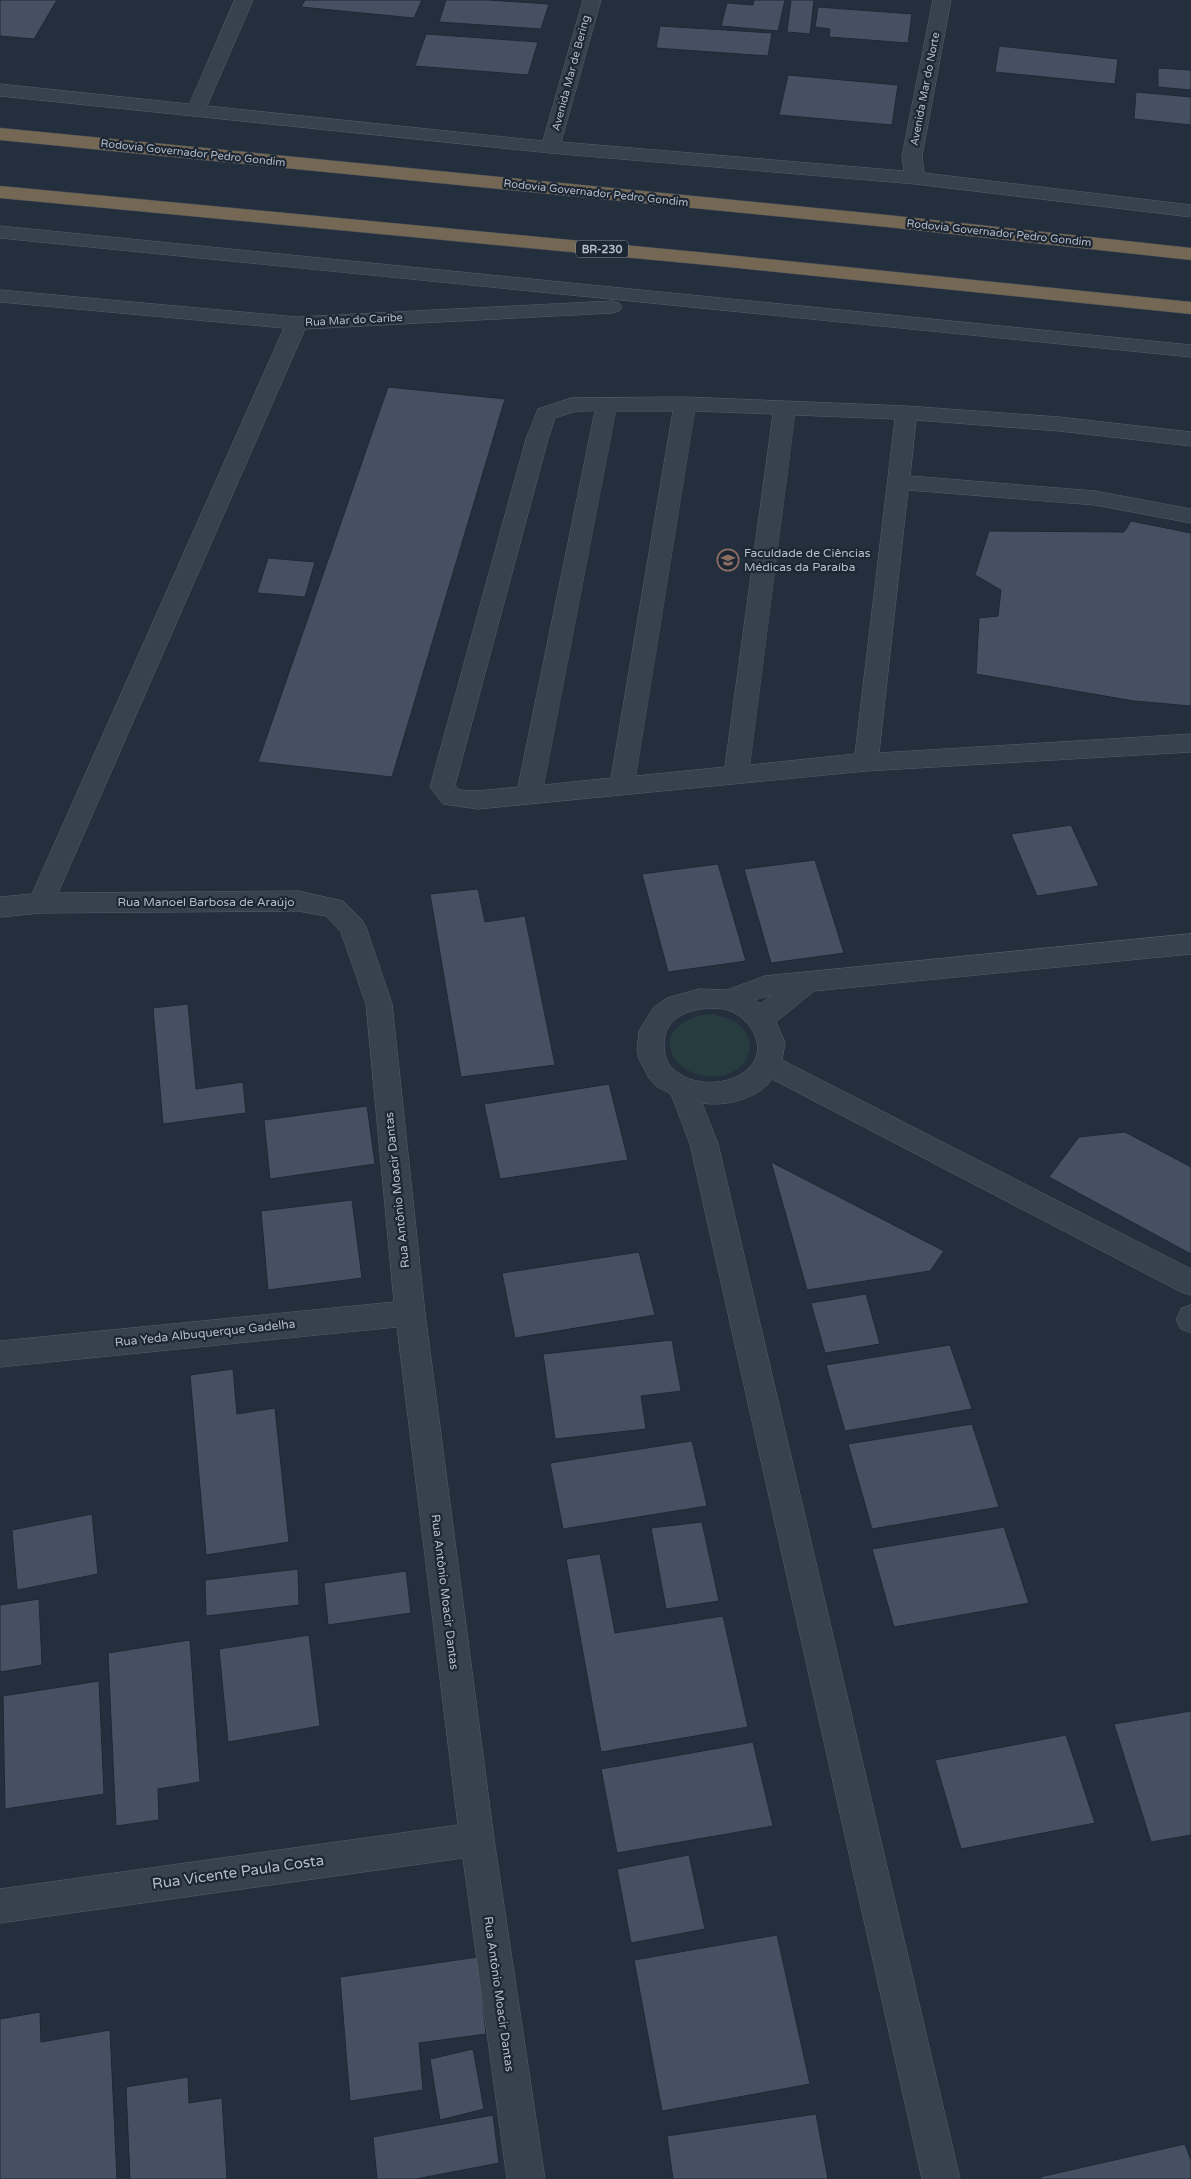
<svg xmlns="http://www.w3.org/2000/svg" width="1191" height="2179" font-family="'Varela Round',sans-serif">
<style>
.green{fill:#263c3f}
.building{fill:#455162;stroke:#1f2835}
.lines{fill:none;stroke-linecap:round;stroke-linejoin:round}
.minor-casing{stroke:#565f6c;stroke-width:1}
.highway-casing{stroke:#434c59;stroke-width:1}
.minor{fill:#38414e;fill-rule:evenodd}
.highway{fill:#746855;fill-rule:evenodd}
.labels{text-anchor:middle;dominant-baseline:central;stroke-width:4.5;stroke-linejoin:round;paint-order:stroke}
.far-street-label{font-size:11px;fill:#b4bcc9;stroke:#1d2633}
.shield{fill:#1d2633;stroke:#878f9c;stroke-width:1}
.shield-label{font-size:11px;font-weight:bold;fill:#b4bcc9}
.poi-label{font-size:12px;fill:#b4bcc9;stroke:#1d2633;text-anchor:start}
.street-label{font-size:12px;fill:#b4bcc9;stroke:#1d2633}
.near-street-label{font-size:15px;fill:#b4bcc9;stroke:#1d2633}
</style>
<rect width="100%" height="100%" fill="#242f3e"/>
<path class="green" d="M 710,1014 C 778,1024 749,1090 698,1074 C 689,1072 682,1068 676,1060 C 656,1034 687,1016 710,1014 Z"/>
<path class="building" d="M 0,0 L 57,0 L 34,39 L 0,36 Z
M 305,0 L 422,0 L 414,18 L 301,7 Z
M 446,0 L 488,0 L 549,4 L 541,29 L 439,22 Z
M 754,0 L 785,0 L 778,31 L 721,26 L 727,3 L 753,5 Z
M 791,0 L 814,0 L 810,34 L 787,32 Z
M 818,7 L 912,14 L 908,43 L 829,37 L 830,29 L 815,27 Z
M 660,26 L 772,33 L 768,56 L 656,48 Z
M 426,34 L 538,42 L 528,75 L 415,66 Z
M 999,46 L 1118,59 L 1115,84 L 995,72 Z
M 1158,68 L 1191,70 L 1191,90 L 1158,87 Z
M 788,75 L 898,85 L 892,125 L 779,115 Z
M 1136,92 L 1191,97 L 1191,125 L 1134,119 Z
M 388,387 L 505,399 L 392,777 L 258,762 Z
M 1131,521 L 1191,533 L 1191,706 L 1134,701 L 976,674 L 979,618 L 998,616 L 1001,590 L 975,575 L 989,531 L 1124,532 Z
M 268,558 L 315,562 L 305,597 L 257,593 Z
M 1071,825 L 1099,886 L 1037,896 L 1011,834 Z
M 815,860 L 844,953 L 771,963 L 744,869 Z
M 718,864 L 746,961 L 668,972 L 642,874 Z
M 478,889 L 485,922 L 525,916 L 555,1065 L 461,1077 L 430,894 Z
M 188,1004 L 196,1089 L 243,1082 L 246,1113 L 163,1124 L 153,1008 Z
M 609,1084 L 628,1160 L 500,1179 L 484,1104 Z
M 367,1106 L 375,1164 L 270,1179 L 264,1120 Z
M 1125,1132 L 1191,1167 L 1191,1254 L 1049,1177 L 1079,1137 Z
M 771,1162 L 944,1251 L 930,1271 L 807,1290 Z
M 352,1200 L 362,1278 L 268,1290 L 261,1211 Z
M 639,1252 L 655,1315 L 515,1338 L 502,1273 Z
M 866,1294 L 880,1344 L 825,1353 L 811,1303 Z
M 672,1340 L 681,1391 L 641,1396 L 646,1429 L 555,1439 L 543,1354 Z
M 950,1345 L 972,1409 L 845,1431 L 826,1365 Z
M 233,1369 L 237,1414 L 275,1408 L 289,1542 L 206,1555 L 190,1375 Z
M 972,1424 L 999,1507 L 872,1529 L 848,1444 Z
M 692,1441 L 707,1506 L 563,1529 L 550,1463 Z
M 92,1514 L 98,1574 L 17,1590 L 12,1530 Z
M 702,1522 L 719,1601 L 666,1609 L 651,1528 Z
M 1004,1527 L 1029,1603 L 894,1627 L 872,1549 Z
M 600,1554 L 615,1633 L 723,1616 L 748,1727 L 601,1752 L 566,1559 Z
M 298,1569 L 299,1605 L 206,1616 L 205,1580 Z
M 406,1571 L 411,1613 L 328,1625 L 324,1583 Z
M 39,1599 L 42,1665 L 0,1672 L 0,1605 Z
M 309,1635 L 320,1726 L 228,1742 L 219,1649 Z
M 190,1640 L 200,1782 L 158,1789 L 159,1820 L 116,1826 L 108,1653 Z
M 99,1681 L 104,1794 L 5,1809 L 3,1696 Z
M 1191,1711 L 1191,1835 L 1151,1842 L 1114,1724 Z
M 1066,1735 L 1095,1823 L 961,1849 L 935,1760 Z
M 753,1742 L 773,1826 L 617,1853 L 601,1769 Z
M 689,1855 L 705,1929 L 631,1943 L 617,1869 Z
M 777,1935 L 810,2084 L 662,2111 L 634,1960 Z
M 478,1957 L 486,2034 L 419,2043 L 423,2090 L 350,2101 L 340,1977 Z
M 40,2012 L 41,2042 L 110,2030 L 117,2179 L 0,2179 L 0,2019 Z
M 473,2049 L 484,2109 L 440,2120 L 430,2059 Z
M 188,2077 L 189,2103 L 222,2098 L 227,2179 L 130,2179 L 126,2087 Z
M 816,2114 L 828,2179 L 673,2179 L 667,2136 Z
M 493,2115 L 499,2163 L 416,2179 L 377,2179 L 373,2137 Z
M 1185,2144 L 1191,2160 L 1191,2179 L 1041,2179 L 1040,2177 Z"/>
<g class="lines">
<g class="minor-casing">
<path id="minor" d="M 235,0 L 253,0 L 207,106 L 543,141 L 583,0 L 601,0 L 561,142 L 904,171 L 902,156 L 933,0 L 951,0 L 922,156 L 924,173 L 1191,205 L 1191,217 L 915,184 L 550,153 L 0,96 L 0,84 L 189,104 Z
M 0,226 L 1191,345 L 1191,357 L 0,238 Z
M 0,290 L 297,317 L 612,301 L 619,303 L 622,307 L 619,311 L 612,313 L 305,329 L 58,893 L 298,891 L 343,901 L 362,920 L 366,927 L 392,1004 L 425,1313 L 494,1839 L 545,2179 L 507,2179 L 463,1858 L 0,1923 L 0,1889 L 458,1825 L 397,1327 L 0,1367 L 0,1341 L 394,1302 L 366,1004 L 341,932 L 326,916 L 298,911 L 41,913 L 0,917 L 0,897 L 32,894 L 284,328 L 0,302 Z
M 685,397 L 906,406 L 1059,417 L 1191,432 L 1191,446 L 1059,431 L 916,420 L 910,476 L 1095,491 L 1191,509 L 1191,523 L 1095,505 L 908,490 L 879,753 L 1191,734 L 1191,752 L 866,771 L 478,809 L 443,804 L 430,787 L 526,439 L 538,409 L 571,398 ZM 595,411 L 518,787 L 478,791 L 459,790 L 455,785 L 548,439 L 555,418 L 573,412 ZM 616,411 L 673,411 L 611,778 L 544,785 ZM 695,411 L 773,414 L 725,767 L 636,776 ZM 795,415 L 895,419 L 855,754 L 750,765 Z
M 1191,934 L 1191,954 L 814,991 L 776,1022 L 785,1043 L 782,1060 L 1191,1269 L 1191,1295 L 1181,1292 L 772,1079 C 758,1099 725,1107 702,1103 L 718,1144 L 960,2179 L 922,2179 L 690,1144 L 671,1094 L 656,1086 L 649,1078 L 640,1061 L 637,1051 L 639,1031 L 654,1007 L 667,998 L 699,989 L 727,990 L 765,976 ZM 772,995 L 760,1004 L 755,1000 ZM 709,1008 C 715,1009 722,1008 728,1010 C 752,1018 770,1051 747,1070 C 726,1088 685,1087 668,1063 C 665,1058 664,1050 664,1044 C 664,1018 687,1010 709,1008 Z
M 1191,1305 L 1191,1333 L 1181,1329 L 1176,1320 L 1181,1309 Z"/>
</g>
<g class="highway-casing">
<path id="highway" d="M 0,128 L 887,215 L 1191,248 L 1191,260 L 887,227 L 0,140 Z
M 0,186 L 718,254 L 1191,302 L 1191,314 L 718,266 L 0,198 Z"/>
</g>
<use href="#minor" class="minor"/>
<use href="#highway" class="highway"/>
</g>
<defs>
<g id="university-ring" transform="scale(1.125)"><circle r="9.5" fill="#1d2633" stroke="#8d6e63" stroke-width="1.5"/><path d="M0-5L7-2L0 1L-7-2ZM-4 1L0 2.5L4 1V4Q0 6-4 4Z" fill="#8d6e63"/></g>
</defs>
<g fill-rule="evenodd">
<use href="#university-ring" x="728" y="560"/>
</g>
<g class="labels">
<g class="far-street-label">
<text transform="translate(571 73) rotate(-75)">Avenida Mar de Bering</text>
<text transform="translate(925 89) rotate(-79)">Avenida Mar do Norte</text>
<text transform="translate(193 153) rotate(6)">Rodovia Governador Pedro Gondim</text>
<text transform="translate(596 193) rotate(6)">Rodovia Governador Pedro Gondim</text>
<text transform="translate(999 233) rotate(6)">Rodovia Governador Pedro Gondim</text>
<text transform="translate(354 320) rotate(-3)">Rua Mar do Caribe</text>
</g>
<rect class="shield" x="576" y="240.5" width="52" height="17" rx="4"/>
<g class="shield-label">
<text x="602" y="249">BR-230</text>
</g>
<g class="poi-label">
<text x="744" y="553">Faculdade de Ciências<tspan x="744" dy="14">Médicas da Paraíba</tspan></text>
</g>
<g class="street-label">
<text x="206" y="902">Rua Manoel Barbosa de Araújo</text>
<text transform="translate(397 1190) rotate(-96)">Rua Antônio Moacir Dantas</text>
<text transform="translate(205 1333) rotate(-6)">Rua Yeda Albuquerque Gadelha</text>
<text transform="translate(445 1592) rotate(83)">Rua Antônio Moacir Dantas</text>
<text transform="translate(499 1994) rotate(82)">Rua Antônio Moacir Dantas</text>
</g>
<g class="near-street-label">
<text transform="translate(238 1872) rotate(-8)">Rua Vicente Paula Costa</text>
</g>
</g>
</svg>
